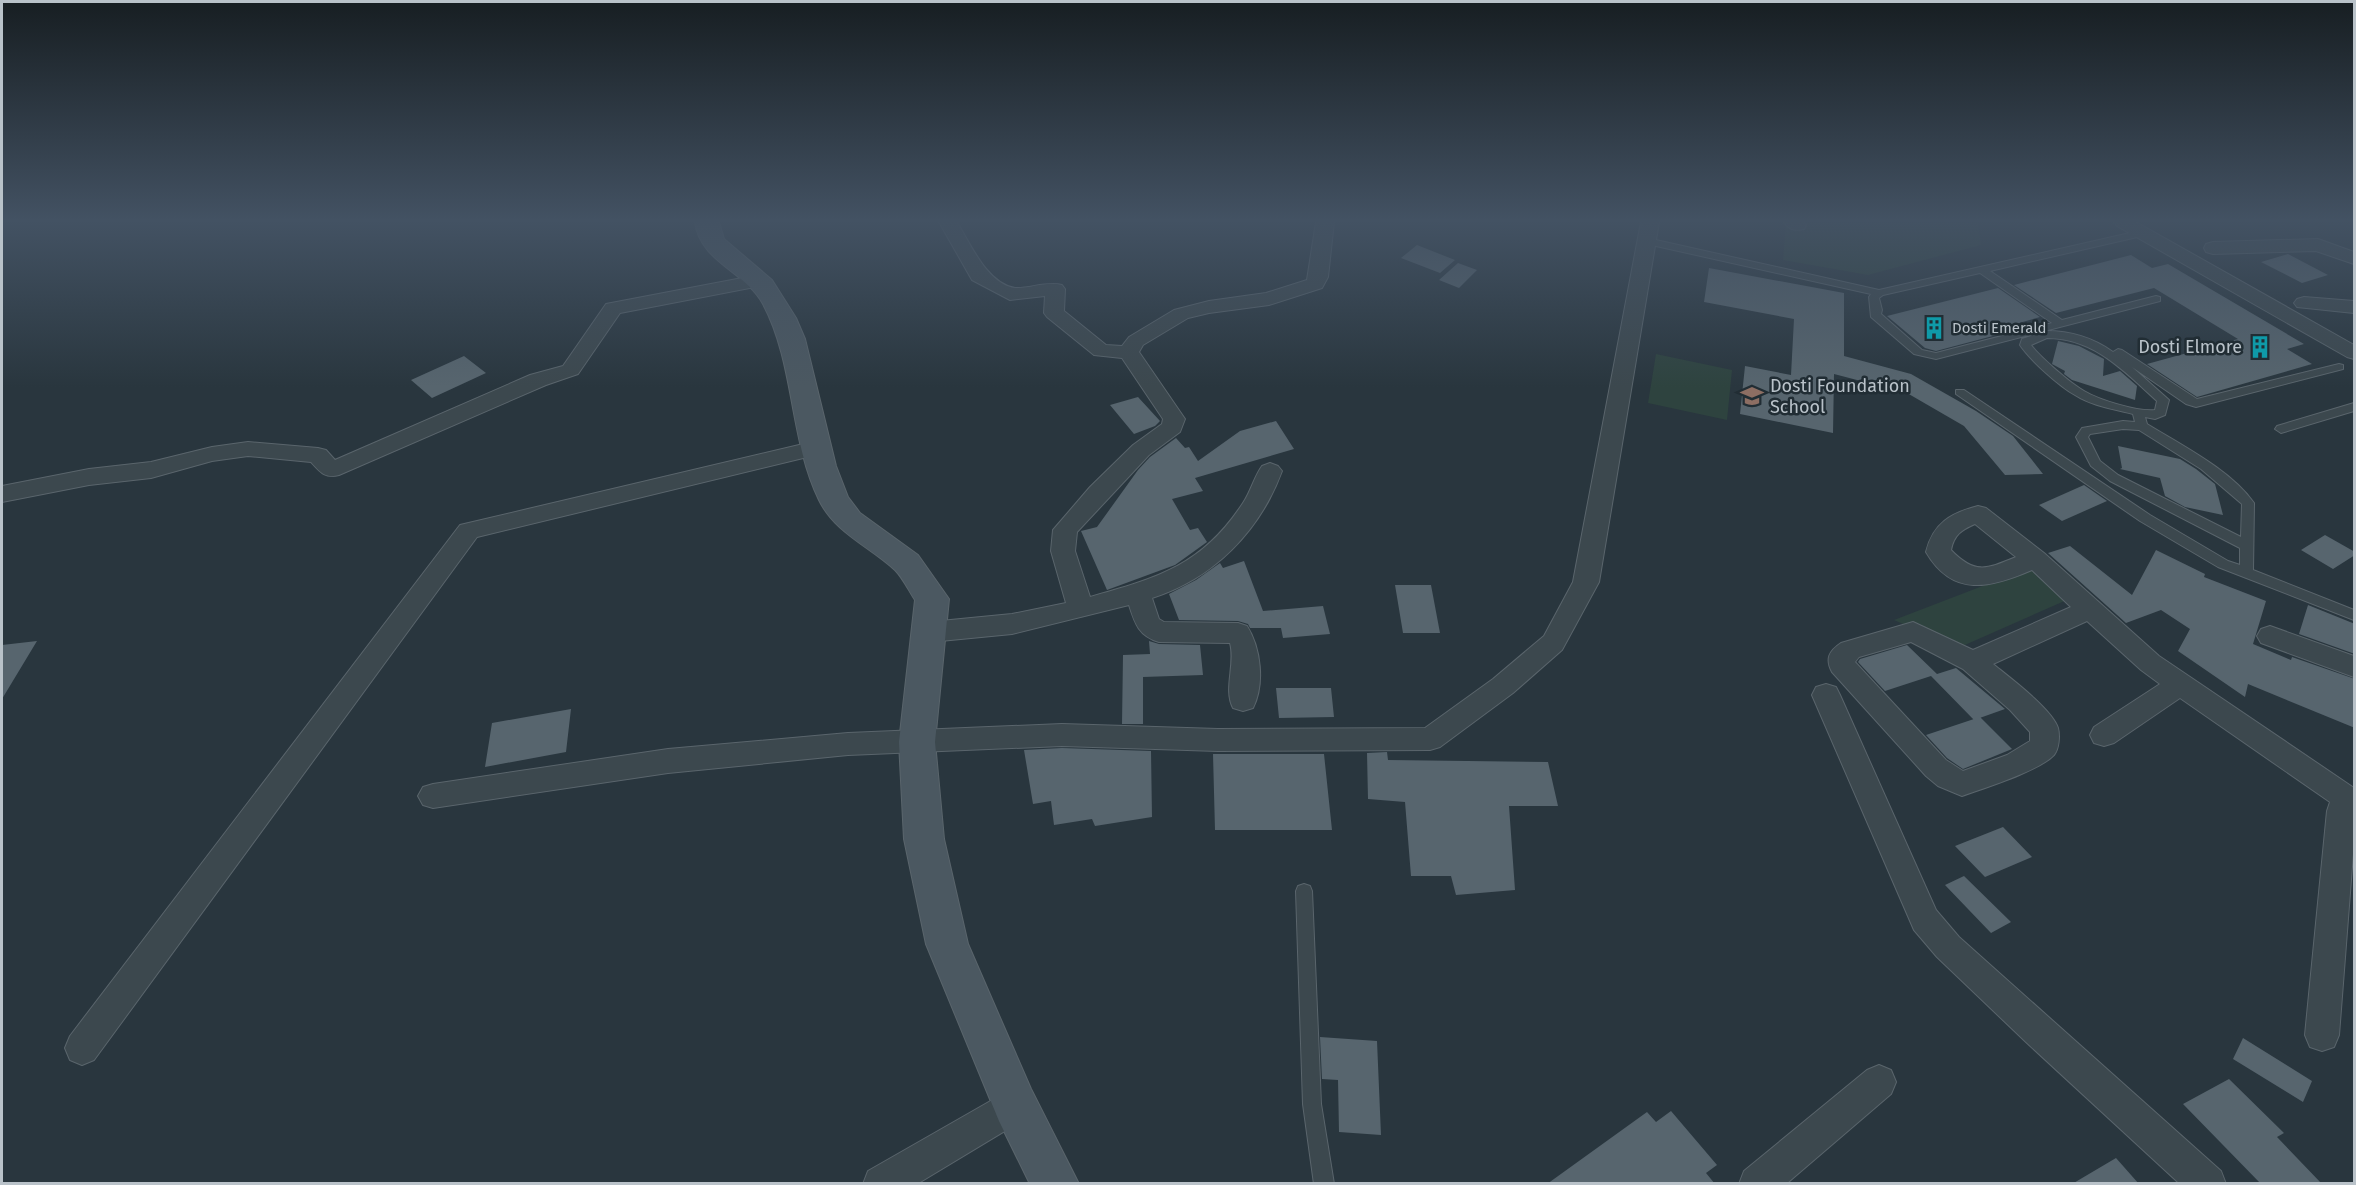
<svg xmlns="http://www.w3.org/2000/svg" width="2356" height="1185" font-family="'Fira Sans',sans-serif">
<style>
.green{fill:#2e433f}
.building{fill:#57656e}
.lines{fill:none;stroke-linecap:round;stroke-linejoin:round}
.lane-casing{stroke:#5a656c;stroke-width:2}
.street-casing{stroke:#5a656c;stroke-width:2}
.secondary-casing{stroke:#5a656c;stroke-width:2}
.lane{fill:#3c484e;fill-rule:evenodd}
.street{fill:#3c484e;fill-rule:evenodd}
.secondary{fill:#4b5861;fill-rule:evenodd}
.labels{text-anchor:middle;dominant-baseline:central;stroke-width:5;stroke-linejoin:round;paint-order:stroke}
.far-poi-label{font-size:15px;fill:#b9c2c9;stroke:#212d34;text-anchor:start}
.poi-label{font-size:18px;fill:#b9c2c9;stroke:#212d34;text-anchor:end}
</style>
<rect width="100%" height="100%" fill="#29363e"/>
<path class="green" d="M 1786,222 L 1978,222 L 1981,245 L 1868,275 L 1783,260 Z
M 1656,354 L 1732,370 L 1727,420 L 1648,403 Z
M 2032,567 L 2069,599 L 1958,648 L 1894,620 Z"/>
<path class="building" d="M 1417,245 L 1455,260 L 1440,273 L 1401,258 Z
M 2288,254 L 2328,275 L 2302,283 L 2261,262 Z
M 2131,255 L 2152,268 L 2168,264 L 2304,344 L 2287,349 L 2312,364 L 2197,397 L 2147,364 L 2238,339 L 2154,288 L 2056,313 L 2014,285 Z
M 1458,263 L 1477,270 L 1459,288 L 1439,280 Z
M 1709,268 L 1844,293 L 1844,356 L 1911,374 L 1976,411 L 2013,436 L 2043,474 L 2005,475 L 1964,426 L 1907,393 L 1834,374 L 1833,433 L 1740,414 L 1745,366 L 1791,375 L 1794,319 L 1704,302 Z
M 1998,288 L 2040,317 L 2012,325 L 2023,328 L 1936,351 L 1925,348 L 1887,316 Z
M 2058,341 L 2079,346 L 2104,359 L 2103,376 L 2120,371 L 2137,386 L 2135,400 L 2072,380 L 2064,374 L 2065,371 L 2052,364 Z
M 464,356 L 486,373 L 432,398 L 411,380 Z
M 1138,397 L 1160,421 L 1155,426 L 1134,434 L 1110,405 Z
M 1276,421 L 1294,449 L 1195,478 L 1203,491 L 1172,499 L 1190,530 L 1198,528 L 1207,542 L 1175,565 L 1107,590 L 1081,531 L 1097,527 L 1138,470 L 1150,457 L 1176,438 L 1185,448 L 1189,447 L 1198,461 L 1240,431 Z
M 2118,446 L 2180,459 L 2196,469 L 2215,484 L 2223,515 L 2185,507 L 2165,496 L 2160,478 L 2120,469 L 2122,468 Z
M 2084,485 L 2107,501 L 2062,521 L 2039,505 Z
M 2325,535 L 2355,552 L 2355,555 L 2333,569 L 2301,550 Z
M 2070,546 L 2132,595 L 2156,550 L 2205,574 L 2204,577 L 2266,601 L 2253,644 L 2291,660 L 2292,657 L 2355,679 L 2355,728 L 2248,684 L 2245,697 L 2178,651 L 2190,629 L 2161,610 L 2126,623 L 2048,553 Z
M 1244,561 L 1263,611 L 1323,606 L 1330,634 L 1283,638 L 1281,628 L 1250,628 L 1248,624 L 1238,621 L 1179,620 L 1169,594 L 1196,580 L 1220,563 L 1223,568 Z
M 1395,585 L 1431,585 L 1440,633 L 1403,633 Z
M 2308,605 L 2355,624 L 2355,654 L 2299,634 Z
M 37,641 L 2,699 L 2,645 Z
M 1149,641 L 1159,644 L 1200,645 L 1203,675 L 1143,677 L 1143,724 L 1122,724 L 1123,655 L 1150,654 Z
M 1907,645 L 1937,674 L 1956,668 L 2005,709 L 1974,720 L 1931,676 L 1885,691 L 1858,662 L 1860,659 Z
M 1276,688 L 1331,688 L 1334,717 L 1279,718 Z
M 571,709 L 566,752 L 485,767 L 492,723 Z
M 1980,717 L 2012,749 L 1963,769 L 1947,758 L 1926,735 Z
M 1062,748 L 1151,751 L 1152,817 L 1095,826 L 1092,819 L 1054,825 L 1051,801 L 1033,804 L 1024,750 Z
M 1387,752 L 1388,760 L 1548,762 L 1558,806 L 1509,806 L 1515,890 L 1456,895 L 1451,876 L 1411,876 L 1405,802 L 1368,799 L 1367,753 Z
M 1213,754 L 1324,754 L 1332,830 L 1215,830 Z
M 2003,827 L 2032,857 L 1985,877 L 1955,846 Z
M 1964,876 L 2011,922 L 1991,933 L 1945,885 Z
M 1320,1037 L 1377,1041 L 1381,1135 L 1339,1132 L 1338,1080 L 1322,1079 Z
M 2243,1038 L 2312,1081 L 2303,1102 L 2233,1059 Z
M 2229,1079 L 2284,1133 L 2277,1137 L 2322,1184 L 2261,1184 L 2183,1104 Z
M 1671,1111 L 1717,1165 L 1706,1173 L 1715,1184 L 1547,1184 L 1647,1112 L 1656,1122 Z
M 2116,1158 L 2139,1184 L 2072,1184 Z"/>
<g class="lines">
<g class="lane-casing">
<path id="lane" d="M 2143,230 L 2148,233 L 2146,235 L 1990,271 L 2062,320 L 2156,296 L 2160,297 L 2160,301 L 1936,359 L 1914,354 L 1871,317 L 1869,297 L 1871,294 L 1647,244 L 1642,241 L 1647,238 L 1879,290 ZM 1980,273 L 2052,323 L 1936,353 L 1922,350 L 1881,314 L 1882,310 L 1879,298 L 1883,295 Z
M 2046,331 C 2071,331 2092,337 2113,352 L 2118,349 L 2122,350 L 2197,399 L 2339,364 L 2343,365 L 2343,369 L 2196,407 L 2186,404 L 2132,367 L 2169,400 L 2165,415 L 2155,419 L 2145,417 L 2147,424 C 2181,445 2231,470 2254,503 L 2253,570 L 2354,610 L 2354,620 L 2218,567 L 2140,521 L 1956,394 L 1956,390 L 1964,390 L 2150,515 L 2228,561 L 2240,565 L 2240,548 L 2110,481 L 2091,466 L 2076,437 L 2082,428 L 2123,421 L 2135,422 L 2133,414 C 2114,409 2092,406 2075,395 C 2059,386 2030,360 2020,345 L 2022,339 ZM 2047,338 C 2094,338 2124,371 2157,401 L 2155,410 C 2138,412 2099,400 2084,391 C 2070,383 2040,357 2031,345 ZM 2123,429 L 2139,430 L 2201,469 L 2242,504 L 2241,537 L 2118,475 L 2100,461 L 2088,437 L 2090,434 Z
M 2354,403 L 2354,411 L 2281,433 L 2275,429 L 2277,426 Z
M 1304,884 L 1310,886 L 1312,891 L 1321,1104 L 1334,1184 L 1314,1184 L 1303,1104 L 1296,891 L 1298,886 Z"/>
</g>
<g class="street-casing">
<path id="street" d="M 939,222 L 957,222 C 970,243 987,284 1015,288 C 1030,289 1046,281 1062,285 L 1065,289 L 1064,311 L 1106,345 L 1122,346 L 1129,337 L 1174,310 L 1209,301 L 1266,293 L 1307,280 L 1316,222 L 1334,222 L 1328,277 L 1322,288 L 1269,305 L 1209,313 L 1188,318 L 1143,345 L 1139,352 L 1185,419 L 1180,432 L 1149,455 L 1077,532 L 1075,551 L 1090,597 C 1157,578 1202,566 1243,503 C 1251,491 1254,477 1262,466 L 1270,463 L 1278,466 L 1282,471 C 1260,531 1213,579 1152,598 L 1159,619 L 1164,622 L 1238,623 L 1247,626 C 1261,648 1265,684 1253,708 L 1243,711 L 1233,708 C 1223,689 1236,664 1230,643 L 1159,642 C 1139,636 1135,624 1129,605 L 1012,634 L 930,642 L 921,639 L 917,632 L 921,625 L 930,622 L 1012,614 L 1066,603 L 1051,551 L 1053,530 L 1090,487 L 1133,445 L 1162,424 L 1163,419 L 1122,358 L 1094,355 L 1047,317 L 1044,313 L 1045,296 L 1010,300 L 972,280 Z
M 1641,222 L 1659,222 L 1599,582 L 1562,650 L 1513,693 L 1440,747 L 1430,750 L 1218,751 L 1062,746 L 848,755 L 668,773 L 433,808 L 423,805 L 418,796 L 423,787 L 433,784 L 668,749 L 848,733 L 1062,724 L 1218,729 L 1425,728 L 1493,679 L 1544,636 L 1573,582 Z
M 1784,222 L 1804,222 L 1806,225 L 1804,229 C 1795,231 1789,230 1784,222 Z
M 2114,222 L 2136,222 L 2354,345 L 2354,359 L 2347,357 L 2117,226 Z
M 2318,239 L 2354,252 L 2354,264 L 2316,251 L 2213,254 L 2206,252 L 2204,248 L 2206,244 L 2213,242 Z
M 758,275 L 765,277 L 768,281 L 765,285 L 620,313 L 578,374 L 546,385 L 339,475 C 325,479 320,472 311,462 L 248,456 L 212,461 L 151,478 L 89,485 L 2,502 L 2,486 L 89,469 L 151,462 L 212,447 L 248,442 L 318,448 L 326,450 L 335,460 L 530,375 L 563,366 L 606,304 Z
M 2304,297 L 2354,301 L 2354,313 L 2297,307 L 2294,303 L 2297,299 Z
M 816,441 L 824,443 L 827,448 L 824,453 L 477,537 L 94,1060 L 82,1065 L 70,1060 L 65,1048 L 70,1036 L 460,525 Z
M 1978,506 L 1986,508 L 2044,553 L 2159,656 L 2354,788 L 2354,841 L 2339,1035 L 2334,1047 L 2322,1051 L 2310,1047 L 2305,1035 L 2327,811 L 2330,802 L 2180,698 L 2114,743 L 2104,746 L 2094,743 L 2090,735 L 2094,727 L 2160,684 L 2141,670 L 2087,621 L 1993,664 C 2009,677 2052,709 2058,728 C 2060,736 2059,749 2054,755 C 2039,771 1984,788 1962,796 L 1938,786 L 1926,776 L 1832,672 C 1825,659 1829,651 1841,643 L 1913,622 L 1973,650 L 2071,607 L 2032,570 C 1990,588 1953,598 1926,552 C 1933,523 1951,513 1978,506 ZM 1975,524 L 2016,557 C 1987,569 1975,575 1951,550 C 1954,535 1961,530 1975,524 ZM 1911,642 L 1963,669 L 2010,710 L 2030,732 L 2030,741 L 2007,755 L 1963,771 L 1946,760 L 1855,662 L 1859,657 Z
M 2270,626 L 2354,656 L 2354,677 L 2261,643 L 2257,636 L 2261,629 Z
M 1826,684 L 1836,687 L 1840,695 L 1936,910 L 1959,937 L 2221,1171 L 2226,1184 L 2180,1184 L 2026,1042 L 1937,957 L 1914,930 L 1812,695 L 1816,687 Z
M 1879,1065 L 1891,1070 L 1896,1082 L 1891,1094 L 1786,1184 L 1739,1184 L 1744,1171 L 1867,1070 Z
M 1015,1087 L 1028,1093 L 1033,1105 L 1028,1117 L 917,1184 L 863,1184 L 868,1171 Z"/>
</g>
<g class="secondary-casing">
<path id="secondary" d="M 695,222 L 719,222 L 724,239 L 772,280 L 796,318 L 805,339 L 836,466 L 848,497 L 860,513 L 918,555 L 949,599 L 935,742 L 944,839 L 968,944 L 1031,1089 L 1079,1184 L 1030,1184 L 999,1121 L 926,944 L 904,839 L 899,742 L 915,600 C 909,591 903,578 895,570 C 869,546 835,533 819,500 C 789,438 795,364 763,304 C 745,271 700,262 695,222 Z"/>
</g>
<use href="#lane" class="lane"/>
<use href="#street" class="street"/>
<use href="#secondary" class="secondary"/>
</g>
<linearGradient id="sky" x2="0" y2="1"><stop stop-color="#171e22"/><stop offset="0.57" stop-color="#435263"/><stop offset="1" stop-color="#435263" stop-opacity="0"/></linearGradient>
<rect width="2356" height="387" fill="url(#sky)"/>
<defs>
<g id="building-bare" transform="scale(1.8)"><path d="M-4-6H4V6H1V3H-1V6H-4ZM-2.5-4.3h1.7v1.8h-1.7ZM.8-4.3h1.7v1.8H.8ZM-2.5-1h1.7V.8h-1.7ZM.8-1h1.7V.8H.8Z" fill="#0f9aa8" stroke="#212d34" stroke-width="2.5" paint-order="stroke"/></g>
<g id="school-bare" transform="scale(1.8)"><path d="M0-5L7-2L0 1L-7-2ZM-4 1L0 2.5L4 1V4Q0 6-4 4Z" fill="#8d6e63" stroke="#212d34" stroke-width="2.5" paint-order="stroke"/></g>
</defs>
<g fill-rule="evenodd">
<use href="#building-bare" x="1934" y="328"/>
<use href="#building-bare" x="2260" y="347"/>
<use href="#school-bare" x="1752" y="396"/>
</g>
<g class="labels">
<g class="far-poi-label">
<text x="1952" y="328">Dosti Emerald</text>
</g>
<g class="poi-label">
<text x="2242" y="347">Dosti Elmore</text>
<text x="1770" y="386" text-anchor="start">Dosti Foundation<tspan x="1770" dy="21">School</tspan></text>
</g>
</g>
<rect width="2356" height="1185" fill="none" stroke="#b9c2c9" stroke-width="6"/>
</svg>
